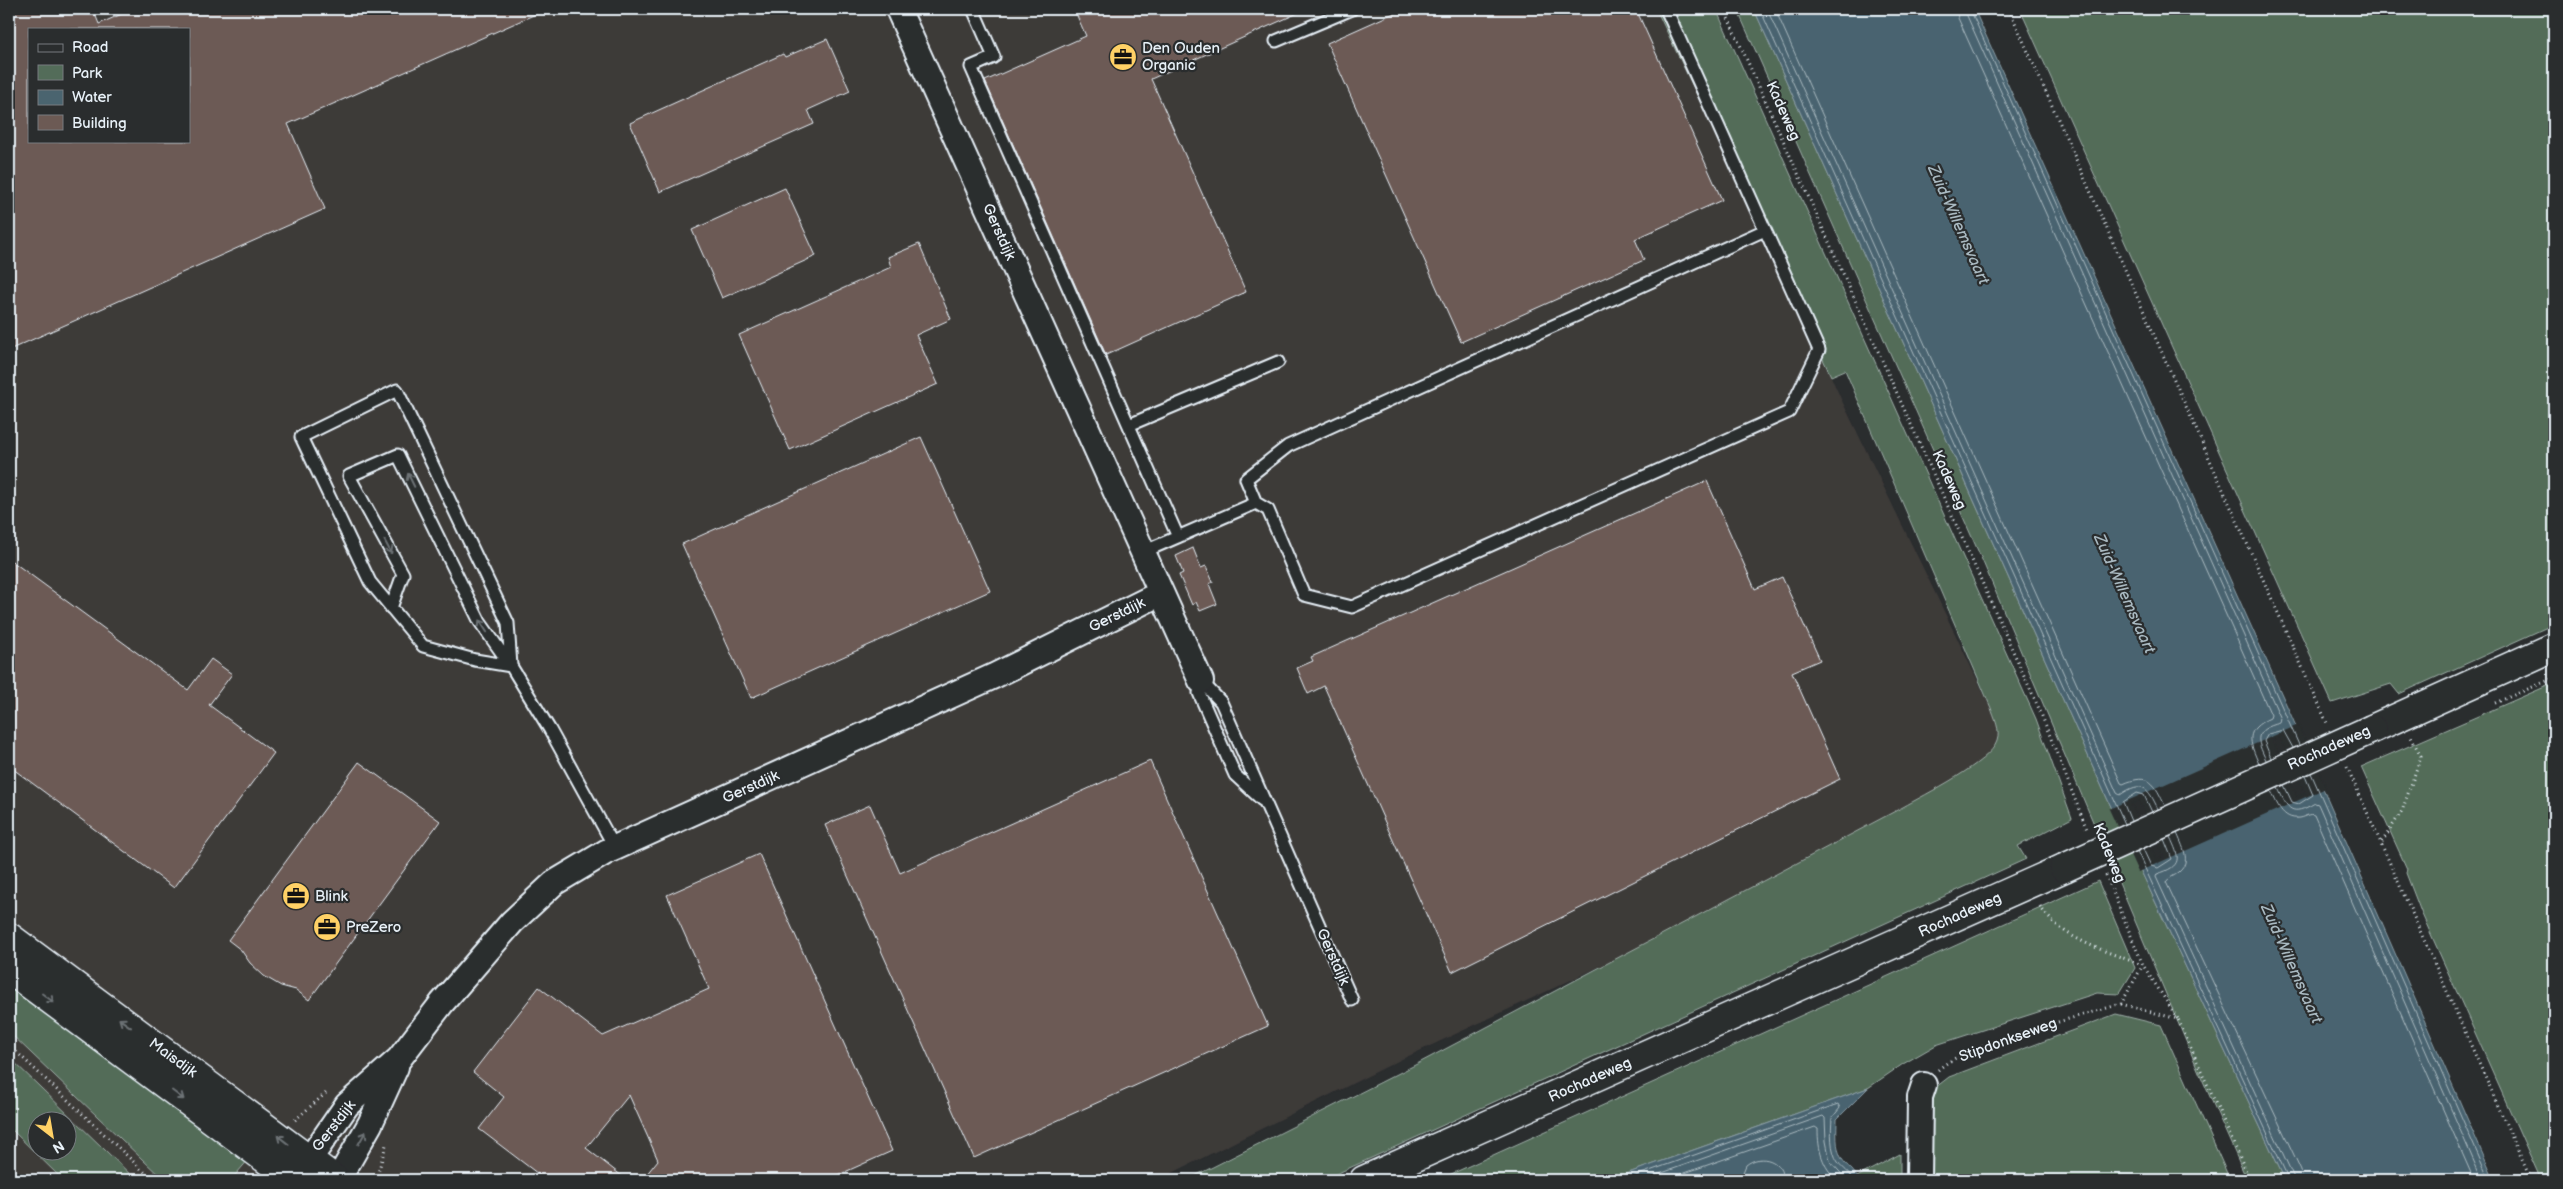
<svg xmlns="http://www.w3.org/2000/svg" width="2563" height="1189" font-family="'Balsamiq Sans',sans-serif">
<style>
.built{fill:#3e3a39;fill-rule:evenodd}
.green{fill:#536c59;stroke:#9eaea8;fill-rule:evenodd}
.water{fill:#4a646f;stroke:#899ca6;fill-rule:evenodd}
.pier{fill:#2a2d2e;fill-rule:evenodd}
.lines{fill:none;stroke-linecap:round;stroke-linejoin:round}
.shore{stroke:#a9b9c1;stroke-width:1}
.building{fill:#6c5a54;stroke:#e8f1f8;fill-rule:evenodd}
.service-casing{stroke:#e8f1f8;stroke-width:15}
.minor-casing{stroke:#e8f1f8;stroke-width:28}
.tertiary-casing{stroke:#e8f1f8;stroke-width:31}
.secondary-casing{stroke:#e8f1f8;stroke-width:31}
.path{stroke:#e8f1f8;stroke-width:3;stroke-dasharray:1 4;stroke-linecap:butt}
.service{stroke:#2a2d2e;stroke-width:11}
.minor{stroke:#2a2d2e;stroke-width:24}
.tertiary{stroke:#2a2d2e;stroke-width:28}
.secondary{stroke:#2a2d2e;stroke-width:28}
.secondary-bridge-casing{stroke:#e8f1f8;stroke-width:31;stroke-linecap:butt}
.secondary-bridge{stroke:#2a2d2e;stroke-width:28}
.oneway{stroke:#6c7275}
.labels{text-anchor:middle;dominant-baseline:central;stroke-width:4.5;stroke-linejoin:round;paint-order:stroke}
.poi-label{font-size:15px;fill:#e8f1f8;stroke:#2a2d2e;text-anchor:start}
.street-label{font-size:15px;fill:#e8f1f8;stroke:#2a2d2e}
.water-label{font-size:16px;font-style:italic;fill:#a9b9c1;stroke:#2a2d2e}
</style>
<rect width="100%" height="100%" fill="#2a2d2e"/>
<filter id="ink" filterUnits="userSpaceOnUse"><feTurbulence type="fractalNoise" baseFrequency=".02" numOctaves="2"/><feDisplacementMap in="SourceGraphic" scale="10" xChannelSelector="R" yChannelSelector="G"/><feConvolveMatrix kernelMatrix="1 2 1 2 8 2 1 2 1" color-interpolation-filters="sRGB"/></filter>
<g filter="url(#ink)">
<path class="built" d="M 9,9 L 1663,9 L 1842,401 L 2021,770 L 1402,1059 L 1158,1180 L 9,1180 ZM 29,29 L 189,29 L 189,141 L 29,141 ZM 38,1122 L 68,1122 L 68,1152 L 38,1152 Z"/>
<path class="green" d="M 1656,9 L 1716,9 L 2036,719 L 2072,818 L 2018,846 L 2026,859 L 1323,1180 L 1187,1180 L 1417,1064 L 1903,807 C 1924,795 1991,762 1997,741 C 2001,730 1994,718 1991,708 L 1845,370 L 1831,376 Z
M 1737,9 L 1754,9 L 2107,798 L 2285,1180 L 2247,1180 L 2199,1072 L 1983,562 Z
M 2020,9 L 2554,9 L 2554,624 L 2399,694 L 2391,684 L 2332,703 Z
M 2554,683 L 2554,1180 L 2541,1180 L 2421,912 L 2406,873 L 2407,869 L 2361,767 Z
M 2098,881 L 2135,968 L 2119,994 L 2097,993 L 1936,1045 L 1903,1064 L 1868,1088 L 1609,1180 L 1438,1180 Z
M 9,981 L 249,1159 L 231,1180 L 164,1180 L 9,1032 Z
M 2116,1014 L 2161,1025 L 2230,1180 L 1928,1180 L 1927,1094 L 1949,1077 Z
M 9,1057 L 136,1180 L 63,1180 L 9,1127 ZM 38,1122 L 68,1122 L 68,1152 L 38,1152 Z
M 1900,1154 L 1900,1180 L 1858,1180 L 1857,1177 Z"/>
<path class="water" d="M 1754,9 L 1974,9 L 2291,715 L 2494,1180 L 2285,1180 L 2107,798 ZM 2281,734 L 2308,794 L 2296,800 L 2269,739 ZM 2140,797 L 2167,858 L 2155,863 L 2128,803 Z
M 1868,1088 L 1837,1119 C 1837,1131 1835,1148 1842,1159 C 1847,1167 1855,1170 1858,1180 L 1776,1180 L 1760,1177 L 1755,1180 L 1609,1180 Z"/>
<path class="pier" d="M 2298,725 L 2326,788 L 2138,872 L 2109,809 ZM 2280,737 L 2305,793 L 2297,797 L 2272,740 ZM 2139,800 L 2164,857 L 2156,860 L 2131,804 Z"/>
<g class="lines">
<path class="shore" d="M 1760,9 L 2125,824
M 1767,9 L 2117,793 L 2120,795 C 2143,779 2148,788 2158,809
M 1775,9 L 2121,783 L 2123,784 C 2150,772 2155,784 2165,806
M 1956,9 L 1958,18 L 2271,715 L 2270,718 C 2244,730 2249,741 2259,764
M 1964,9 L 2281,719 L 2280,723 C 2253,730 2256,739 2266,760
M 1970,9 L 2299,745
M 2271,758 L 2264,741 L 2268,734 L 2283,730 L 2293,748
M 2311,773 L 2489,1180
M 2284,785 L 2292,802 L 2299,804 L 2313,795 L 2305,776
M 2278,788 C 2288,810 2291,817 2315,803 L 2318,804 L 2482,1180
M 2271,791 C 2277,803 2282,820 2299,818 C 2305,817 2309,813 2314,815 L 2474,1180
M 2131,821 L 2123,802 L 2137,793 L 2144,795 L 2152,812
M 2177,833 C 2182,846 2192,861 2179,872 C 2175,876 2169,877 2166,882 L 2301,1170 L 2303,1180
M 2170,837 C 2180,858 2183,866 2157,874 L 2156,877 L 2295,1180
M 2143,849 L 2151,866 L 2158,868 L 2172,859 L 2164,839
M 2137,851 L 2289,1180
M 1624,1180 L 1838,1104 L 1840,1108 L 1832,1118 C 1831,1131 1830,1151 1838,1162 C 1843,1169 1850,1172 1853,1180
M 1642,1180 L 1823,1116 L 1825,1118 L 1826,1141 L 1830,1161 L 1847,1180
M 1665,1180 L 1815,1127 L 1818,1129 C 1818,1150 1822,1166 1837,1180
M 1740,1180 L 1746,1165 C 1761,1153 1783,1160 1783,1180"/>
</g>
<path class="building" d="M 9,9 L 93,9 L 99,24 L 133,9 L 547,9 L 288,124 L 325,209 L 9,350 ZM 29,29 L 189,29 L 189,141 L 29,141 Z
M 1074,9 L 1307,9 L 1151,79 L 1246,292 L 1106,355 L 985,81 L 1086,36 Z
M 1403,9 L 1636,9 L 1722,200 L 1635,239 L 1644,260 L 1461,342 L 1327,43 Z
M 827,39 L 850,91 L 808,110 L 814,124 L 660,192 L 630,123 L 783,54 L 785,57 Z
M 785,188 L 816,256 L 722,298 L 692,230 Z
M 919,244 L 951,319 L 916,335 L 938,384 L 790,450 L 739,335 L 891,267 L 888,257 Z
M 921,437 L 990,591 L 751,698 L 682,544 Z
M 1707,481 L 1755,589 L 1782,577 L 1820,660 L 1792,672 L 1840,779 L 1452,972 L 1324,686 L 1308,694 L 1297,668 L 1313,661 L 1311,657 Z
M 1193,548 L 1201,568 L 1206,566 L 1213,582 L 1209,584 L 1217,604 L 1200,611 L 1196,602 L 1192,605 L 1179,575 L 1183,573 L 1176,556 Z
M 9,559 L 188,690 L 211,659 L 232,674 L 209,705 L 274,753 L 174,888 L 9,766 Z
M 1150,761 L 1268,1026 L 974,1158 L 825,825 L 870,805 L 900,873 Z
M 359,762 L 440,821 L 309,1000 L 296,990 L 281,986 L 264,976 L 250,963 L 241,950 L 228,940 Z
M 759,854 L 892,1151 L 827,1180 L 642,1180 L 658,1160 L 629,1095 L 586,1148 L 627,1180 L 546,1180 L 479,1129 L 504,1097 L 473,1072 L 539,987 L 603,1036 L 709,989 L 667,895 Z"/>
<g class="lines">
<g class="service-casing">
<path id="service" d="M 973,9 L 994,57 L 971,67 L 1178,537
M 1276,41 L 1352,9
M 397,390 L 508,623 L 511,666 L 475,660 L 423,646 L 370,582 L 301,437 Z
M 1129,425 L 1278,362
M 1256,503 L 1268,510 L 1304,595 L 1352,607 L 1789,412 L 1819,350 L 1666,9
M 1143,552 L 1256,503 L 1246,479 L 1288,446 L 1765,230
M 391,608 L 403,574 L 349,476 L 398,455 L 480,622 L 511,666 L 550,730 L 615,848
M 1201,681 L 1221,702 L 1352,1000
M 1199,693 L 1235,775 L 1262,800"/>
</g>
<g class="minor-casing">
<path id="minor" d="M 898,9 L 1201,681
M 308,1180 L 309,1160 L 347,1105 L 399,1059 L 442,1003 L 512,922 L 554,883 L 606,852 L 994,676 L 1161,593
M 338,1180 L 370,1124 L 396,1067
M 1919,1180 L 1920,1097 L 1924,1085"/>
</g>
<g class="tertiary-casing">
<path id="tertiary" d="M 9,937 L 336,1180
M 9,969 L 294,1180"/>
</g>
<g class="secondary-casing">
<path id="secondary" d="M 2372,729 L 2554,647
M 1364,1180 L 2064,868"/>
</g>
<path class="path" d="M 1724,9 L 2040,711 L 2088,832
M 2009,9 L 2327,723
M 2495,703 L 2554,678
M 2347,767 L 2531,1180
M 2382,842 L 2402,811 L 2420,759 L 2421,756 L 2411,737
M 2106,875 L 2143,965 L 2178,1019
M 2040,906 C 2061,940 2107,951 2142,965
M 2121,1004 L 2178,1019 L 2250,1180
M 9,1045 L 153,1180
M 1938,1070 C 1955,1055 1976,1049 1997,1042 C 2038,1027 2079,1016 2121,1004 L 2143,965
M 295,1120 L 326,1093
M 376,1180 L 386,1145"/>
<use href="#service" class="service"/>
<use href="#minor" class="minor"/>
<use href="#tertiary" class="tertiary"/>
<use href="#secondary" class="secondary"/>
<g class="secondary-bridge-casing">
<path id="secondary-bridge" d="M 2064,868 L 2372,729"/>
</g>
<use href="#secondary-bridge" class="secondary-bridge"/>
</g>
<defs><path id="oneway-shaft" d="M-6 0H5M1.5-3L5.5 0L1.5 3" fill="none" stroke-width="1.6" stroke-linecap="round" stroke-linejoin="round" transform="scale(1.25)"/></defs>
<g class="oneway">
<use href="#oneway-shaft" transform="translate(411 480) rotate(-116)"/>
<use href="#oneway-shaft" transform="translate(388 547) rotate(62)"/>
<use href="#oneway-shaft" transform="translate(483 626) rotate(-123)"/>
<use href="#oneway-shaft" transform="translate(48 998) rotate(37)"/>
<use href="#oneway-shaft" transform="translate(125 1023) rotate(-144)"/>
<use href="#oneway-shaft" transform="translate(178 1095) rotate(37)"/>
<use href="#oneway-shaft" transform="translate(362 1138) rotate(-60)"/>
<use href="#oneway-shaft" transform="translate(283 1140) rotate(-142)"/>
</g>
</g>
<defs>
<g id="office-disc" transform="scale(1.4375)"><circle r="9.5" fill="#ffd166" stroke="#2a2d2e"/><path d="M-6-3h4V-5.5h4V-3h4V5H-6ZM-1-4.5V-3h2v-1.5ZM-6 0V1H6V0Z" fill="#111"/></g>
</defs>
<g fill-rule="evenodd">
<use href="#office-disc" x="1123" y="57"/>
<use href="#office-disc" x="296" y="896"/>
<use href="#office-disc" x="327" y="927"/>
</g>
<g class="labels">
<g class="poi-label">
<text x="1142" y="48">Den Ouden<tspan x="1142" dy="17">Organic</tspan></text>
<text x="315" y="896">Blink</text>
<text x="346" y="927">PreZero</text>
</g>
<g class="street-label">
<text transform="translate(1783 111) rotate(66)">Kadeweg</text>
<text transform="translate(999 232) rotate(66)">Gerstdijk</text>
<text transform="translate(1949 480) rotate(66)">Kadeweg</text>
<text transform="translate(1117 615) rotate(-26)">Gerstdijk</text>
<text transform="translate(2329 748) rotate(-24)">Rochadeweg</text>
<text transform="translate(751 787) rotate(-24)">Gerstdijk</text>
<text transform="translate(2109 853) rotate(68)">Kadeweg</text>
<text transform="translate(1960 915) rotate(-24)">Rochadeweg</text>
<text transform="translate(1333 957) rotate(66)">Gerstdijk</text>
<text transform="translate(2008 1040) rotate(-20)">Stipdonkseweg</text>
<text transform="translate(173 1058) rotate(36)">Maisdijk</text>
<text transform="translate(1590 1080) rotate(-24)">Rochadeweg</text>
<text transform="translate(334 1126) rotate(-52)">Gerstdijk</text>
</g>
<g class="water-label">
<text transform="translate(1958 225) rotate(66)">Zuid-Willemsvaart</text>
<text transform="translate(2124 594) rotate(66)">Zuid-Willemsvaart</text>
<text transform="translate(2291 964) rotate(66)">Zuid-Willemsvaart</text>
</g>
</g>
<rect width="2563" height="1189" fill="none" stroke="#2a2d2e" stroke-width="30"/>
<rect x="15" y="15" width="2533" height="1159" fill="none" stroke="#e8f1f8" stroke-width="2" filter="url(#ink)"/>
<rect x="28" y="28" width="162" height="115" fill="#2a2d2e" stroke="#767b7f"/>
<rect x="38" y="44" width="25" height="8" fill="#2a2d2e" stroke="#767b7f"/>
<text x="72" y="52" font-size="15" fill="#e8f1f8">Road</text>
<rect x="38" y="65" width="25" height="15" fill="#536c59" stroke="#767b7f"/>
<text x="72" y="78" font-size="15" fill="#e8f1f8">Park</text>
<rect x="38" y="90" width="25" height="15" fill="#4a646f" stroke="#767b7f"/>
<text x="72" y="102" font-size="15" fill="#e8f1f8">Water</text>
<rect x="38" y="115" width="25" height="15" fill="#6c5a54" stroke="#767b7f"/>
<text x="72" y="128" font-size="15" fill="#e8f1f8">Building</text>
<g transform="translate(52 1136) rotate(149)"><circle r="24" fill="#2a2d2e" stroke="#767b7f"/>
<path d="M0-4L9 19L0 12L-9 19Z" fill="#ffd166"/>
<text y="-8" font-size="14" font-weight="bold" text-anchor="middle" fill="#e8f1f8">N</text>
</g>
</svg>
